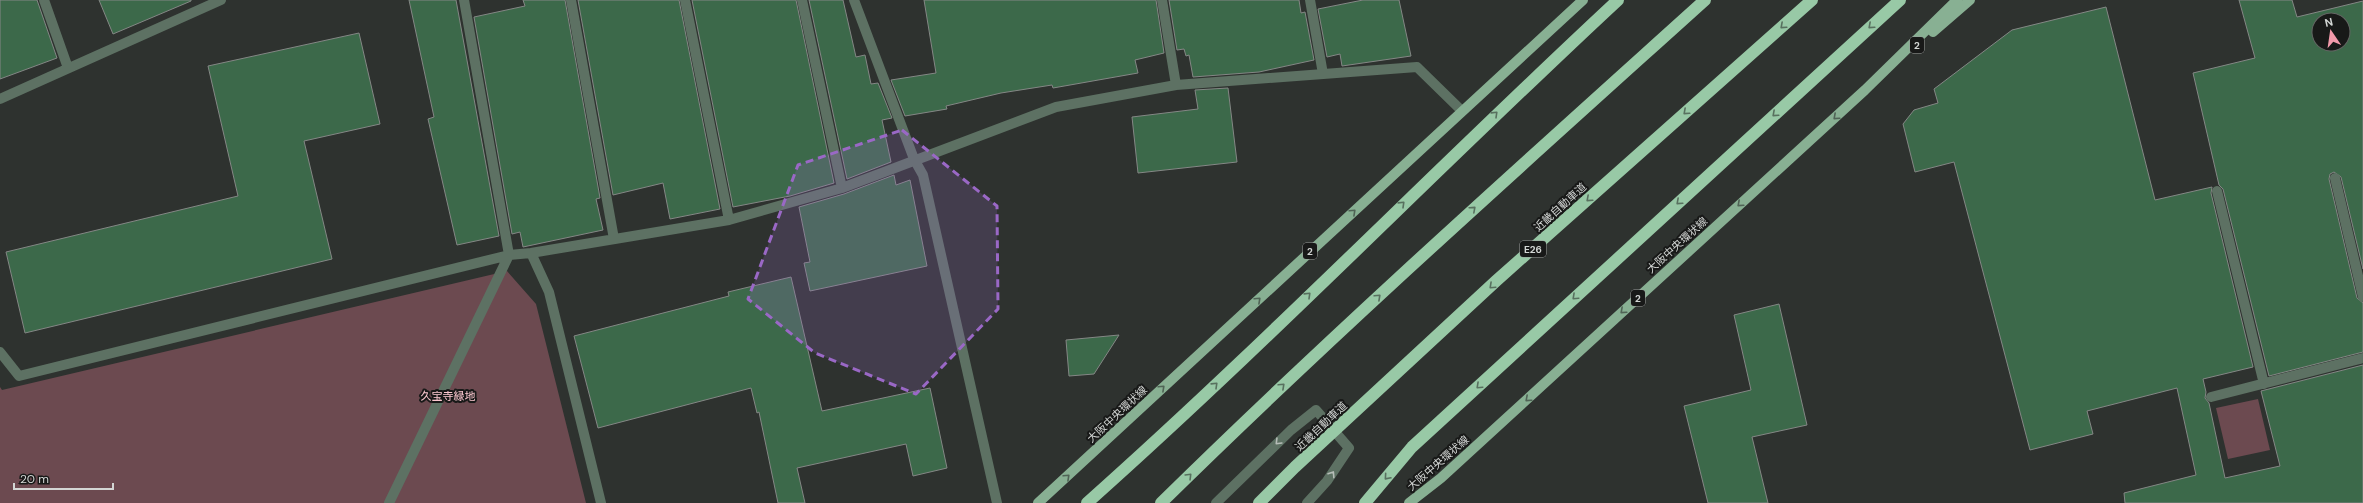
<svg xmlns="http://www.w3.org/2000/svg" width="2363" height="503" font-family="'DM Sans','Noto Sans JP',sans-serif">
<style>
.green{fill:#6c4a50}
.building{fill:#3c694a;stroke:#848785;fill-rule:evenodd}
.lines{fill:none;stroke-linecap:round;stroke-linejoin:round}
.minor{stroke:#5d7163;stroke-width:10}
.major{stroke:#88b093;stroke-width:10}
.highway{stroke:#98c9a6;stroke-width:12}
.highway-bridge{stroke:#98c9a6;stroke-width:12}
.oneway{stroke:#58715f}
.oneway2{stroke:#506456}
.oneway3{stroke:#b6bdb8}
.marked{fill:#9a68c6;fill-opacity:0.2;stroke:#9a68c6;stroke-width:3;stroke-dasharray:8 5;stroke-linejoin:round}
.labels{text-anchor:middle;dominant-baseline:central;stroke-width:4;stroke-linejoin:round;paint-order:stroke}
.shield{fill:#181918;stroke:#9b9d9c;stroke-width:1}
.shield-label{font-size:10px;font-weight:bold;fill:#d3d6d4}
.street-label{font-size:11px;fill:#d3d6d4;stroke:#181918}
.park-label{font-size:11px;fill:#fdc9d1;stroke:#181918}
</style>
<rect width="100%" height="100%" fill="#2e322f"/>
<path class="green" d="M 507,271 L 536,304 L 586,503 L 0,503 L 0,387 L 2,390 Z
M 2258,399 L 2270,450 L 2228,459 L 2216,408 Z"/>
<path class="building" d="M 0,0 L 37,0 L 57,58 L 0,79 Z
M 99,0 L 191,0 L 191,1 L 113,34 Z
M 409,0 L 456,0 L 499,236 L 457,245 L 428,119 L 434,117 Z
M 523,0 L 565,0 L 600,198 L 596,199 L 603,230 L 523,247 L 520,232 L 512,234 L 474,17 L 525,6 Z
M 578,0 L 679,0 L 720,209 L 670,219 L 663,183 L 613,195 Z
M 692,0 L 796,0 L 834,183 L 790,196 L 733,207 Z
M 809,0 L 843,0 L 856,57 L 865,55 L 871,84 L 878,83 L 892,118 L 882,120 L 891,162 L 847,179 Z
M 924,0 L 1156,0 L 1164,53 L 1135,60 L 1138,73 L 1053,88 L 1052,85 L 1001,93 L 946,106 L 947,109 L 905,116 L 891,80 L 936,73 Z
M 1169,0 L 1299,0 L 1301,13 L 1305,12 L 1314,60 L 1259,72 L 1193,77 L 1189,55 L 1186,56 L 1184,49 L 1177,50 Z
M 1363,0 L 1399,0 L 1411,56 L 1342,66 L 1340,54 L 1327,57 L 1318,9 Z
M 2239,0 L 2292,0 L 2297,17 L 2363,1 L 2363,269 L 2341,177 L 2334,172 L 2330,174 L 2329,179 L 2357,298 L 2363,303 L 2363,352 L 2269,376 L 2223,189 L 2219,185 L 2193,73 L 2255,58 ZM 2319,20 L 2343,20 L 2343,44 L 2319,44 Z
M 2106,7 L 2155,200 L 2212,187 L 2211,193 L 2253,367 L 2203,379 L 2206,392 L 2205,398 L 2209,403 L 2225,478 L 2280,466 L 2261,391 L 2363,365 L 2363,503 L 2125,503 L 2124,493 L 2196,475 L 2177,388 L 2087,411 L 2093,434 L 2030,450 L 1954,162 L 1915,172 L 1903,124 L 1914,110 L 1938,103 L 1934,89 L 2012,30 Z
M 359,33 L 380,124 L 304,141 L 332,259 L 25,333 L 6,252 L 238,196 L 208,66 Z
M 1228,88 L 1237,162 L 1138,173 L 1132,117 L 1198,109 L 1195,90 Z
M 894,175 L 896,185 L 910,180 L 927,266 L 810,291 L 804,263 L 810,262 L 799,207 L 844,194 Z
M 791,277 L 822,411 L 930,388 L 947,468 L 913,476 L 906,444 L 797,468 L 805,503 L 778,503 L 759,412 L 757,413 L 751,388 L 598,428 L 574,336 L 729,296 L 728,292 Z
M 1779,304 L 1807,425 L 1752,437 L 1768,503 L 1708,503 L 1684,406 L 1751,390 L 1734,315 Z
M 1119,335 L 1094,374 L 1069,376 L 1066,340 Z"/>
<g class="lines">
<path class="minor" d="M 44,0 L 68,68
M 571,0 L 614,239
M 685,0 L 729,220
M 802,0 L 842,188
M 854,0 L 914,159 L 923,175 L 997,503
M 1162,0 L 1176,85 L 1417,67 L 1462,111
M 1310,0 L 1323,74
M 0,99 L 221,0
M 2335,178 L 2363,297
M 2217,191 L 2264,384
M 531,253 L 549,292 L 601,503
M 0,352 L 19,376 L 509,255 L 531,253 L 729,220 L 842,188 L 1056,107 L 1176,85
M 2211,397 L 2363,358
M 389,503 L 509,255 L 464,0
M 1216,503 L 1291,430 L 1316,410 L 1349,448 L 1327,481 L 1307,503"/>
<path class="major" d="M 1933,32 L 1970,0
M 1038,503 L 1583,0
M 1409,503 L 1441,478 L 1865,90 L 1957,0"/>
<path class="highway" d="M 1087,503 C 1269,341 1439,166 1618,0
M 1161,503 C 1337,330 1521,166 1705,0
M 1365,503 L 1412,447 L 1900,0"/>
<path class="highway-bridge" d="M 1259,503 L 1295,467 L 1496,281 L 1812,0"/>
</g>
<defs><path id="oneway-chevron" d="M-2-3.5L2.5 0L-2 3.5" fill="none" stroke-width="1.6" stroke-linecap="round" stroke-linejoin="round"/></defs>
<g class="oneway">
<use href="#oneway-chevron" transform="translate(1783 26) rotate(138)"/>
<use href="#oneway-chevron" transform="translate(1871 26) rotate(138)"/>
<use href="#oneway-chevron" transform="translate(1686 112) rotate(138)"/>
<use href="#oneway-chevron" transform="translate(1495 114) rotate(-44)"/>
<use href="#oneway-chevron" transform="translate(1775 114) rotate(138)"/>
<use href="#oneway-chevron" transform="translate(1589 199) rotate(138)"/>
<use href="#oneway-chevron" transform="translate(1679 202) rotate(138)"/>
<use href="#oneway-chevron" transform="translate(1402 204) rotate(-44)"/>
<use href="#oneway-chevron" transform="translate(1473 209) rotate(-42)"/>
<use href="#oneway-chevron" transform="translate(1492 286) rotate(137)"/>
<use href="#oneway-chevron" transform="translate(1308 295) rotate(-44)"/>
<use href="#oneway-chevron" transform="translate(1378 297) rotate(-43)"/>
<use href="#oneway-chevron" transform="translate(1575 297) rotate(137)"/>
<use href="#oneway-chevron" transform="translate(1215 385) rotate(-44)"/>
<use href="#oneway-chevron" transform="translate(1282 386) rotate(-43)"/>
<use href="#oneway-chevron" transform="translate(1479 386) rotate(137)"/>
<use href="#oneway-chevron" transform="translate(1189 476) rotate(-45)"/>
<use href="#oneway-chevron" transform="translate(1387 477) rotate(131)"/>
</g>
<g class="oneway2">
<use href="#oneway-chevron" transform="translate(1836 117) rotate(138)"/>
<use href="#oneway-chevron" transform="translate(1740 204) rotate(138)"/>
<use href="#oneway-chevron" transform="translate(1353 212) rotate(-43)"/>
<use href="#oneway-chevron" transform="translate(1258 300) rotate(-43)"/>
<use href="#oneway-chevron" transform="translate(1623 311) rotate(138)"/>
<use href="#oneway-chevron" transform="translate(1162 388) rotate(-43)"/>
<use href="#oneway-chevron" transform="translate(1528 399) rotate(138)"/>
<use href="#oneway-chevron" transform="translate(1067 477) rotate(-43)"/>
</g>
<g class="oneway3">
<use href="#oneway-chevron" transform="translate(1278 442) rotate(135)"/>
<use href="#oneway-chevron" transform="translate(1332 474) rotate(-57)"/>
</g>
<path class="marked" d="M 902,130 L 997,206 L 998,309 L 916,394 L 815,353 L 748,299 L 798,165 Z"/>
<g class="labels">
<g class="shield">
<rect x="1910" y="37" width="14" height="16" rx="3"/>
<rect x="1520" y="241" width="26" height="16" rx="3"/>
<rect x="1303" y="243" width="14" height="16" rx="3"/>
<rect x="1631" y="290" width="14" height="16" rx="3"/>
</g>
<g class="shield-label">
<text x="1917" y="45">2</text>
<text x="1533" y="249">E26</text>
<text x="1310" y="251">2</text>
<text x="1638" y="298">2</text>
</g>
<g class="street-label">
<text transform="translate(1560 207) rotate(-42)">近畿自動車道</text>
<text transform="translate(1677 245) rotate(-42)">大阪中央環状線</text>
<text transform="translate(1117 414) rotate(-43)">大阪中央環状線</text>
<text transform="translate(1321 426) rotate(-43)">近畿自動車道</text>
<text transform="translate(1438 463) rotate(-41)">大阪中央環状線</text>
</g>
<g class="park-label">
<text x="448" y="396">久宝寺緑地</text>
</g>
</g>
<g transform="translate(2331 32) rotate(347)"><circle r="19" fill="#181918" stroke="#636563"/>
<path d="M0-3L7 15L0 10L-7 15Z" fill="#f39aab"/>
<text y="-6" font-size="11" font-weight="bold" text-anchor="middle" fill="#d3d6d4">N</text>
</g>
<path d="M14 483v6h99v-6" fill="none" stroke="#d3d6d4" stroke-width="2"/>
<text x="20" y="483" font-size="12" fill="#d3d6d4" stroke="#181918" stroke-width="3" paint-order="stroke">20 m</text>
</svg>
